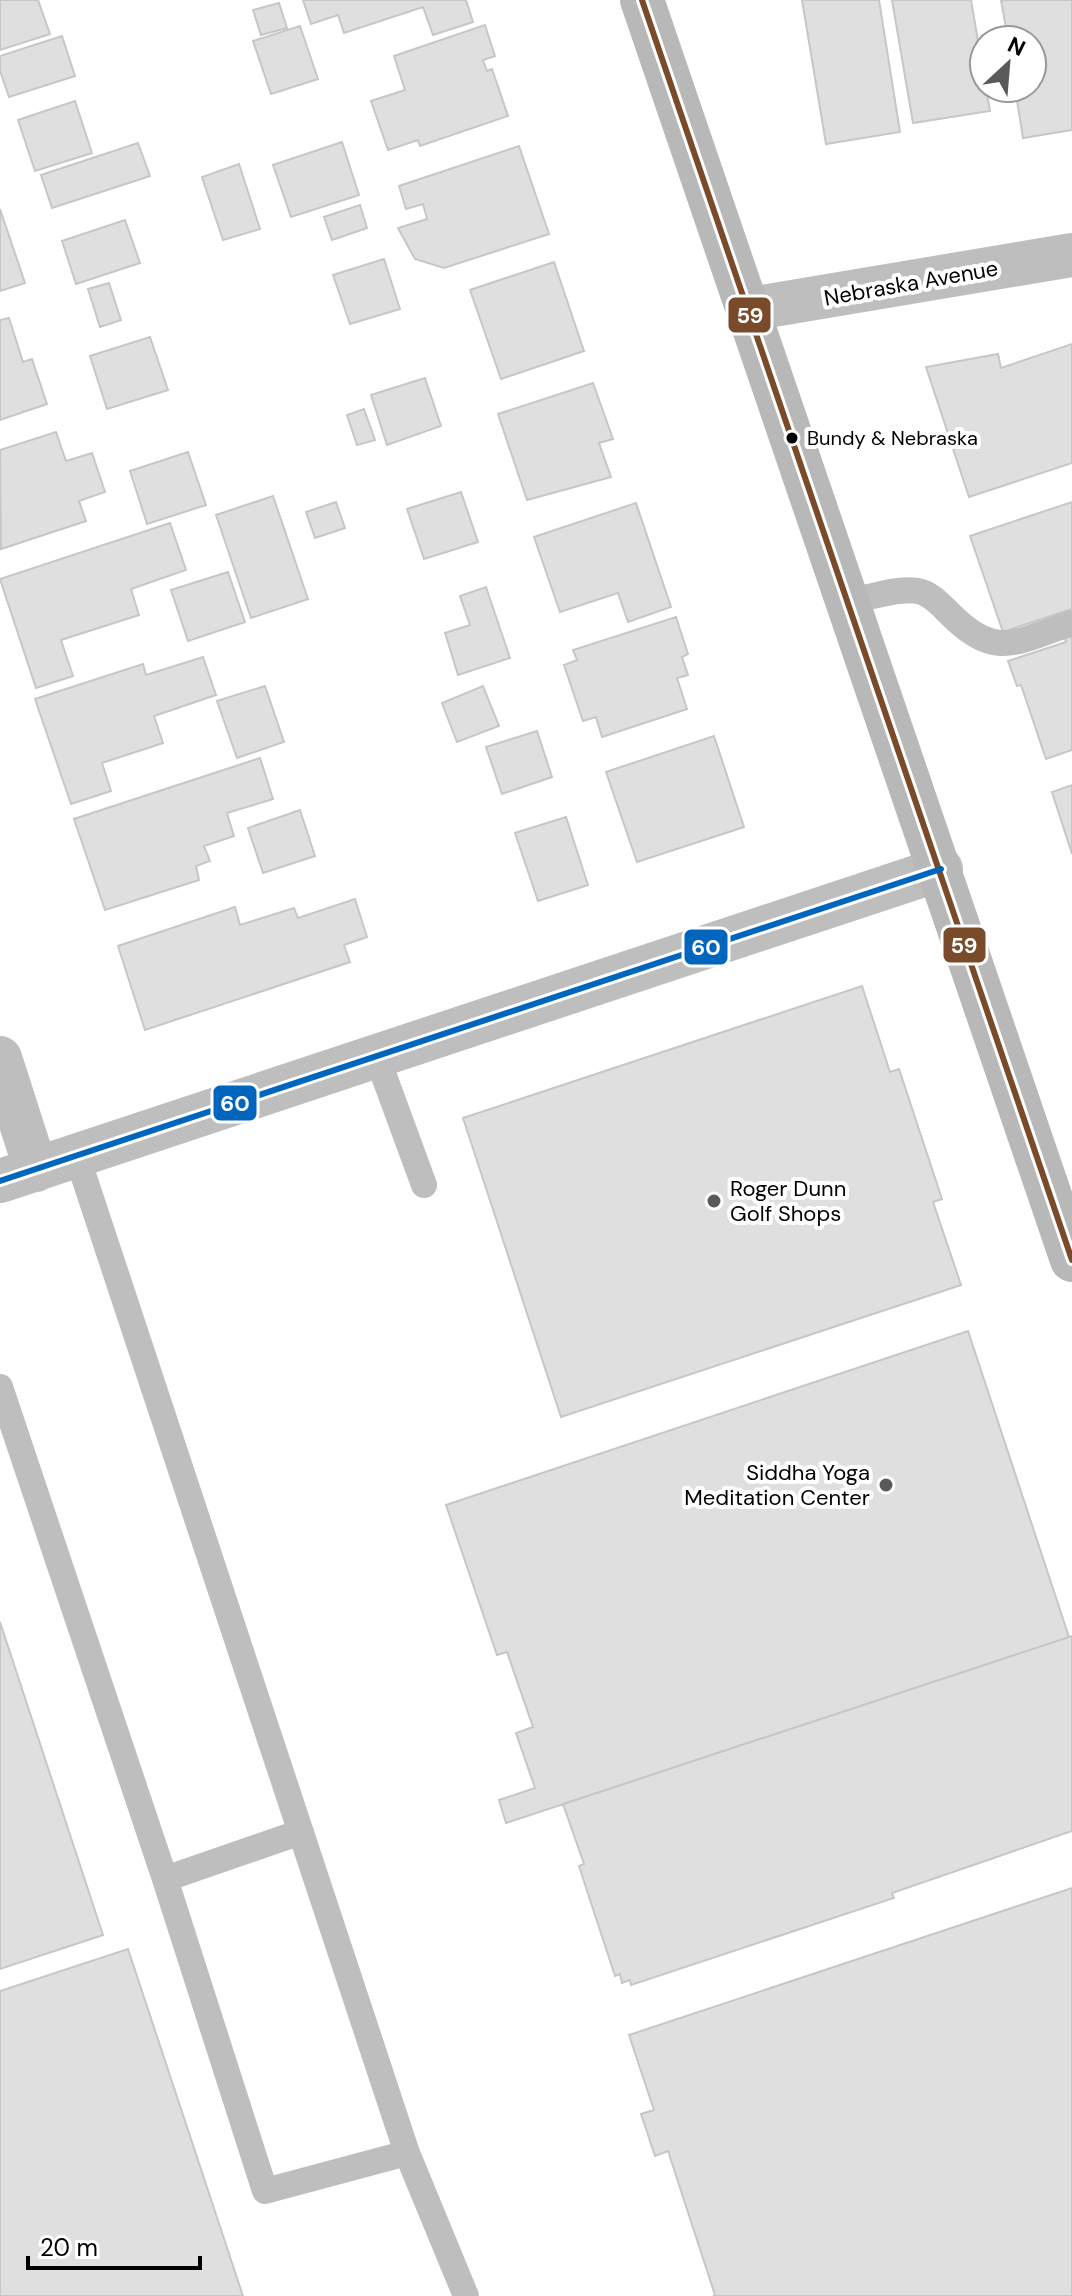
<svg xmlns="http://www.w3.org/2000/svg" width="1072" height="2296" font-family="'DM Sans',sans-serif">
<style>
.building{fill:#dfdfdf;stroke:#c7c7c7;stroke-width:2}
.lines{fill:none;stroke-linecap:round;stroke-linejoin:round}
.lane{stroke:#bebebe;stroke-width:26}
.street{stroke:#bebebe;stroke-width:44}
.secondary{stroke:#b8b8b8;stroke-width:44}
.bus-1-casing{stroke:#fff;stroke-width:12}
.bus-2-casing{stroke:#fff;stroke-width:12}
.bus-1{stroke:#7a4b2a;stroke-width:6}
.bus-2{stroke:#0065bd;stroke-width:6}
.bus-dot{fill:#000;stroke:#fff;stroke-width:3}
.poi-dot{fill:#595959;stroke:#fff;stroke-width:3}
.labels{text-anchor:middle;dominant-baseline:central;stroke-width:8;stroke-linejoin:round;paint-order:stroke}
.bus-label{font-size:20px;fill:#000;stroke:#fff;text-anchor:start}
.street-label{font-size:22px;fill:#000;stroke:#fff}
.poi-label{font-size:22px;fill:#000;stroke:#fff;text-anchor:start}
.line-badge{stroke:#fff;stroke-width:3}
.badge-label{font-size:22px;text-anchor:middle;font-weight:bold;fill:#fff}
</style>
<rect width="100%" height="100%" fill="#fff"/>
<path class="building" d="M 0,0 L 38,0 L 50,34 L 0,50 Z
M 303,0 L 466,0 L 473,22 L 433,35 L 423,7 L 344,33 L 338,15 L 311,24 Z
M 802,0 L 879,0 L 900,132 L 826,144 Z
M 892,0 L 971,0 L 990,111 L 913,123 Z
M 1001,0 L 1072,0 L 1072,130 L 1023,138 L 1015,88 L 1032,88 L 1032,40 L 1008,40 Z
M 279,3 L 287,28 L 261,35 L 253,10 Z
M 485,25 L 495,56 L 483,60 L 487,71 L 492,69 L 508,116 L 420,146 L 418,140 L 388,150 L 371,101 L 405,90 L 394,56 Z
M 300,26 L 318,79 L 271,94 L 253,41 Z
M 62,36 L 75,76 L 9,97 L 0,71 L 0,56 Z
M 75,101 L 92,153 L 35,171 L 18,120 Z
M 342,142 L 359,195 L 291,217 L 273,165 Z
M 138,143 L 150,176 L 52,208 L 41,175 Z
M 519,146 L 549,234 L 444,268 L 415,259 L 398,228 L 427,219 L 423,204 L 406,209 L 399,186 Z
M 239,164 L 260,229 L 223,240 L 202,177 Z
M 360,205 L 367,228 L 332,240 L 324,217 Z
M 0,209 L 25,283 L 0,291 Z
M 125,220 L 140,263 L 76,284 L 62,241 Z
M 384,259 L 400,309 L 350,324 L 333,275 Z
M 554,262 L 584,351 L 501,379 L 470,290 Z
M 109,283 L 121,320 L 100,327 L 88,289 Z
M 9,318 L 23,362 L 32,359 L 47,404 L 0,420 L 0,320 Z
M 150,337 L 168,390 L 107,409 L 90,356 Z
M 1072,344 L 1072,463 L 969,497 L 926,367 L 998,354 L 1001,368 Z
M 425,378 L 441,426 L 387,445 L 371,395 Z
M 593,383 L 613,439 L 599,443 L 611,477 L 527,500 L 498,414 Z
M 364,409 L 375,440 L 357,445 L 347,415 Z
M 56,432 L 66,461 L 92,453 L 105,492 L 79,501 L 86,521 L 1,549 L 0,450 Z
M 188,452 L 206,505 L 147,524 L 130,471 Z
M 461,492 L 478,542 L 424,559 L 407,509 Z
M 273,496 L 308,599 L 251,618 L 216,515 Z
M 336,502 L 345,528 L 315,538 L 306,512 Z
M 1072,502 L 1072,609 L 1003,632 L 970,536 Z
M 636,503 L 671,607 L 628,622 L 618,593 L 560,612 L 534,537 Z
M 170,523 L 186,570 L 131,589 L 139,615 L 61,640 L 73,676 L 36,688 L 0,579 Z
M 228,572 L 245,622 L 188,641 L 171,590 Z
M 486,587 L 510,658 L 458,675 L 445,633 L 470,625 L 460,596 Z
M 676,617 L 688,654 L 682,657 L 688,675 L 677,678 L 687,709 L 602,737 L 596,717 L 583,721 L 564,665 L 577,660 L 573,650 Z
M 1072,636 L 1072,750 L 1046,759 L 1021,685 L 1017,686 L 1008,661 L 1066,642 L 1065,638 Z
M 203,657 L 216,695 L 154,716 L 163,743 L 102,763 L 111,791 L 71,804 L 35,699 L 143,664 L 146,675 Z
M 265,686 L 284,742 L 237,758 L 217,701 Z
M 483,686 L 499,726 L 457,742 L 442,703 Z
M 537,731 L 552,777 L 502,794 L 486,747 Z
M 714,736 L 744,827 L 637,862 L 606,772 Z
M 260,758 L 273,799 L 227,813 L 234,836 L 204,846 L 210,861 L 196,866 L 199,880 L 105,910 L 74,819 Z
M 1072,785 L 1072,854 L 1052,792 Z
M 300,810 L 315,856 L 263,873 L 248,828 Z
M 566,817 L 588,885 L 538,901 L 515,833 Z
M 355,899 L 367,937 L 344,945 L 350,962 L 145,1030 L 118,946 L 235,907 L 240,925 L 294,908 L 298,918 Z
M 862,986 L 890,1072 L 899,1069 L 942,1199 L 933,1202 L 961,1285 L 561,1417 L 463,1118 Z
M 968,1331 L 1069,1637 L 506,1823 L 499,1800 L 535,1788 L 516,1733 L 533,1727 L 507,1652 L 497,1655 L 446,1505 Z
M 0,1622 L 103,1935 L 0,1969 Z
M 1072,1636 L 1072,1831 L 892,1893 L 894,1898 L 631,1985 L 630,1980 L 622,1983 L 620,1974 L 615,1976 L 579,1866 L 584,1864 L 563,1804 Z
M 1072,1888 L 1072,2296 L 713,2296 L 715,2295 L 668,2151 L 655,2156 L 641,2114 L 654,2110 L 629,2035 Z
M 128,1949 L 243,2296 L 0,2296 L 0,1991 Z"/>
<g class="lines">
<path class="lane" d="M 850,601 C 869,598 899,587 918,591 C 930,593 940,604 948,612 C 996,661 1015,642 1072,623
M 377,1057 L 424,1185
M 77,1156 L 407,2153 L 466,2296
M 0,1387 L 165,1879 L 265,2191 L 407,2153
M 165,1879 L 301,1832"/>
<path class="street" d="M 750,309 L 1072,255
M 0,1058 L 36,1170
M 0,1181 L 941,869"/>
<path class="secondary" d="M 642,0 L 1072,1260"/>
<g class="bus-1-casing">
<path id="bus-1" d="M 642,0 L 1072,1260"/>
</g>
<g class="bus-2-casing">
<path id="bus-2" d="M 0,1181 L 941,869"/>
</g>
<use href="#bus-1" class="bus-1"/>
<use href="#bus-2" class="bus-2"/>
</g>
<circle class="bus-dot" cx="792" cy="438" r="7"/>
<g class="poi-dot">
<circle cx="714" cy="1201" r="8"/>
<circle cx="886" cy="1485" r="8"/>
</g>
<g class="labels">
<g class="bus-label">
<text x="807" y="438">Bundy &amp; Nebraska</text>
</g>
<g class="street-label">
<text transform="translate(911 283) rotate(-10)">Nebraska Avenue</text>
</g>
<g class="poi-label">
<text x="730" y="1188">Roger Dunn<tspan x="730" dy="25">Golf Shops</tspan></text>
<text x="870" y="1472" text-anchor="end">Siddha Yoga<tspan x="870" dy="25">Meditation Center</tspan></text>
</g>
</g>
<g class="line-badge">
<rect x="727" y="296" width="45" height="38" rx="8" fill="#7a4b2a"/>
<rect x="942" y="926" width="45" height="38" rx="8" fill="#7a4b2a"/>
<rect x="683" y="928" width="46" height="38" rx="8" fill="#0065bd"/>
<rect x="212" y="1084" width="46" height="38" rx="8" fill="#0065bd"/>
</g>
<g class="badge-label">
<text x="750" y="323">59</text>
<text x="964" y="953">59</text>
<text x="706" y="955">60</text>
<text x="235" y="1111">60</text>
</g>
<g transform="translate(1008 64) rotate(26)"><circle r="38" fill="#ffffff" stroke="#999999" stroke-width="2"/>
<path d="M0-6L14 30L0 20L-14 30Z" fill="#595959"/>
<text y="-12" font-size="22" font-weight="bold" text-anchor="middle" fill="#000000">N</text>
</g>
<path d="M28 2256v12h172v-12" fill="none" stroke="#000000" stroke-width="4"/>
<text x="40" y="2256" font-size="24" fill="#000000" stroke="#ffffff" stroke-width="6" paint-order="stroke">20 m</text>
</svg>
